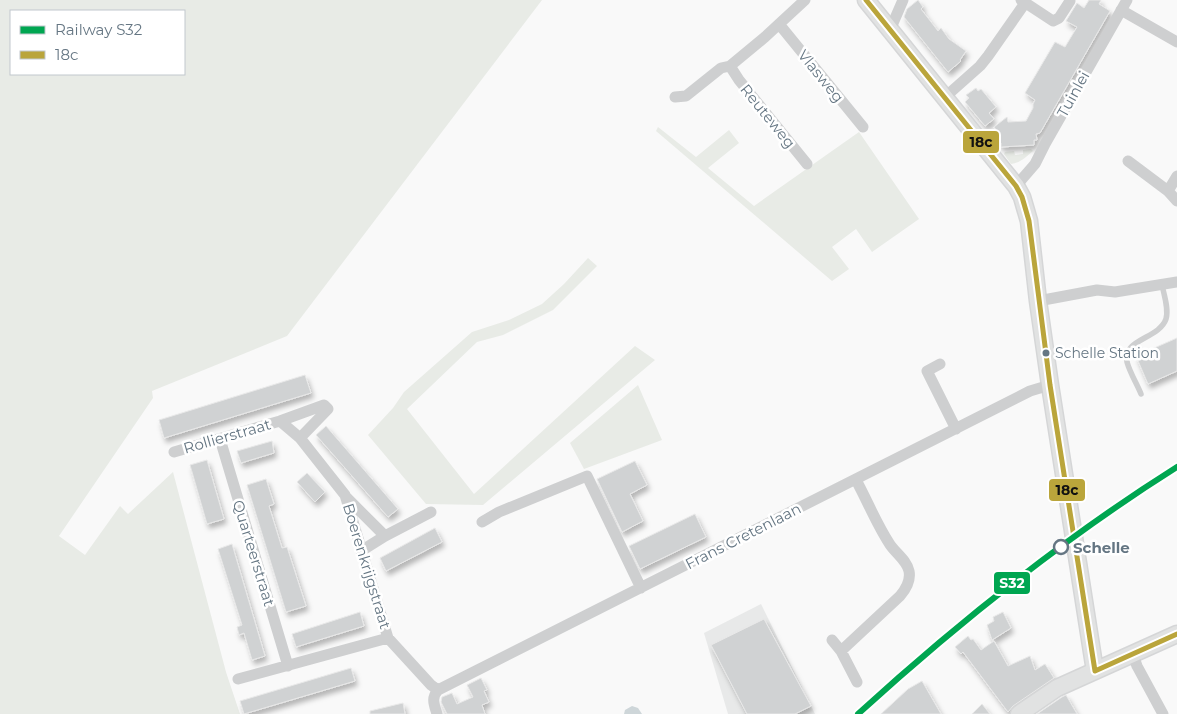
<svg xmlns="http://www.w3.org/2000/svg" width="1177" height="714" font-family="Montserrat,sans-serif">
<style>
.built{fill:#e8e9e9}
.green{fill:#e8ebe6;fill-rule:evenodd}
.water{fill:#ced6d9}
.building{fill:#d0d2d3;stroke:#e8e8e8;filter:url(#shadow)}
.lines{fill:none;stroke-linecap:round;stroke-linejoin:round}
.secondary-casing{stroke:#d5d6d7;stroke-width:19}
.lane{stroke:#cecfd0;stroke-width:5.5}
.street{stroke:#cecfd0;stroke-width:11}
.secondary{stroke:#e1e2e2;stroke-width:16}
.bus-1-casing{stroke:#fff;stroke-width:9}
.bus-1{stroke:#baa53b;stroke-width:5}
.rail-1-casing{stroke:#fff;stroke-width:10}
.rail-1{stroke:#00a651;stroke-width:6}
.bus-dot{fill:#657683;stroke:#fff;stroke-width:2}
.stop-dot{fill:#fff;stroke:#657683;stroke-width:2.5}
.labels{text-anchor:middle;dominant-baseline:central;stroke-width:5;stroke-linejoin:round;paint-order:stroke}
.bus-label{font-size:14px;fill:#657683;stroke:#fff;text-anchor:start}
.street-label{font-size:15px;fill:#657683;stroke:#fff}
.stop-label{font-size:15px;font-weight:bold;fill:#657683;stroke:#fff;text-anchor:start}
.line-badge{stroke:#fff;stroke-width:2}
.badge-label{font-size:14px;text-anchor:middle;font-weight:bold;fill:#fff}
.pale-badge-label{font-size:14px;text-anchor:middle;font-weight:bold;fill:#111}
</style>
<defs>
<filter id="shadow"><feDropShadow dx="2.5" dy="4.5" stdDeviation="2.5" flood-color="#0004"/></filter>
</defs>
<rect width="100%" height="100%" fill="#f9f9f9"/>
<path class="built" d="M 761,604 L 815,714 L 728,714 L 704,633 Z"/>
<path class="green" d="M 0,0 L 542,0 L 287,336 L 152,391 L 153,398 L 59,536 L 85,555 L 120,506 L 128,514 L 173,472 L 226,672 L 240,714 L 0,714 ZM 11,11 L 184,11 L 184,74 L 11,74 Z
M 658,127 L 696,157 L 729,130 L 739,143 L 708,168 L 754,206 L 859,132 L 919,219 L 872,252 L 856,229 L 832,247 L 849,269 L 832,281 L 656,131 Z
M 1031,149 L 1033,151 C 1026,157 1020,163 1011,164 L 1004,154 L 1005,152 L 1014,151 L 1015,155 L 1023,154 L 1023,150 Z
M 588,258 L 597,266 L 553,310 L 503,335 L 477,342 L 407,409 L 474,494 L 635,346 L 655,360 L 483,505 L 426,504 L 368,435 L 393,408 L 404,392 L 472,332 L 509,320 L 542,304 L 564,284 Z
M 638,385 L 662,440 L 584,469 L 570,443 Z"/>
<path class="water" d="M 632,706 L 638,708 L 642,714 L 624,714 L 625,710 Z"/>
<path class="building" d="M 918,0 L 923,7 L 921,9 L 938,31 L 941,28 L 949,39 L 966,51 L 960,60 L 961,61 L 948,72 L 904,17 L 907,9 Z
M 1089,0 L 1101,0 L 1099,4 L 1110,11 L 1040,133 L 1036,134 L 1037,140 L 1034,140 L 1034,145 L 1001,147 L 1001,143 L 998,143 L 997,131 L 994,127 L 1007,117 L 1008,122 L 1026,121 L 1033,108 L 1033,104 L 1035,100 L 1025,93 L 1055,42 L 1065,47 L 1077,27 L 1066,21 L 1077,3 L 1084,8 Z
M 976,88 L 978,91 L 981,89 L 996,107 L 989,113 L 994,119 L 985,126 L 965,102 L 969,98 L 966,95 Z
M 1177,338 L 1177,371 L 1148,384 L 1136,356 Z
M 305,375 L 311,393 L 164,438 L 159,420 Z
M 326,426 L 398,509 L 388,517 L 316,435 Z
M 272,441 L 274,453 L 241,463 L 237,451 Z
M 207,460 L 224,519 L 207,524 L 190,465 Z
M 635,461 L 647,485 L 630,494 L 643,521 L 622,532 L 597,479 Z
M 307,473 L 325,492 L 315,502 L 297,482 Z
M 266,479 L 274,504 L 269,506 L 282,548 L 287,547 L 306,606 L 286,612 L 247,485 Z
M 695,514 L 706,537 L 640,569 L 629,546 Z
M 435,528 L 442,542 L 386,571 L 380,558 Z
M 232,544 L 265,656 L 252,660 L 244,633 L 239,635 L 237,627 L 242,625 L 218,549 Z
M 360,612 L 364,626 L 296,647 L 292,634 Z
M 1003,612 L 1011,628 L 992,640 L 987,625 L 994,621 L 993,617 Z
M 764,619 L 811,706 L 795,714 L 747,714 L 711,645 Z
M 968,636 L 971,640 L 973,639 L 981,650 L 994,641 L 1008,666 L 1030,656 L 1035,670 L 1045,664 L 1054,678 L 1013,706 L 1008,712 L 963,652 L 961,654 L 955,647 Z
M 351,668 L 355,681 L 244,714 L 240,701 Z
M 481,678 L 487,690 L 484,691 L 489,702 L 482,705 L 485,714 L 447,714 L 441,702 L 442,697 L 452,693 L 457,704 L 473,697 L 467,685 Z
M 922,681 L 941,714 L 881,714 L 908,689 Z
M 1066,695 L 1077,714 L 1037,714 L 1062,697 Z
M 403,703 L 405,714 L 370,714 L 370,711 Z
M 982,704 L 990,714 L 972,714 Z"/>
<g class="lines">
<g class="secondary-casing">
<path id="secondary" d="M 866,0 L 1016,186 L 1022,197 L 1029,221 L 1038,301 L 1050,385 L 1095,671
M 1019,714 L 1057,688 L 1177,634"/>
</g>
<path class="lane" d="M 1141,394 C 1137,384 1130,373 1127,362 C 1122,339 1159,339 1166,319 C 1169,309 1164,295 1162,285"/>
<path class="street" d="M 1021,0 L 1053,21 L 1059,18 L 1070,1
M 1121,10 L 1177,42
M 779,24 L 863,127
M 890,30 L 903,0
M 730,66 L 739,80 L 807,164
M 675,97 L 686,96 L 721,68 L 730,66 L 765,37 L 805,0
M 944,98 L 980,66 L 988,56 L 1025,3
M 1128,161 L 1168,191 L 1177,201
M 1016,186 L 1035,164 L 1045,144 L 1127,0
M 1168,191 L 1177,176
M 1038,301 L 1097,290 L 1115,292 L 1177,282
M 940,364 L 927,371 L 956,429
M 300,438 L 345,495 L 388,638 L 431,685 L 438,690
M 220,439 L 288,666
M 174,452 L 280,421 L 324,405 L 328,409 L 300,438 L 280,421
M 856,480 C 867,500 876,523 889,543 C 894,552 907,560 909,571 C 911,581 906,589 900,596 L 841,651 L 857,682
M 346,497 L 385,536
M 482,522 L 499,512 L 587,476 L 641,588
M 361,551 L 385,536 L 431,512
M 832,640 L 841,651
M 1133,655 L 1137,666 L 1163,714
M 238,679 L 388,638
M 437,714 C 434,704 431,698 438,690 L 1030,391 L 1050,385"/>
<use href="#secondary" class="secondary"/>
<g class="bus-1-casing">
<path id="bus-1" d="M 866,0 L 1016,186 L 1022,197 L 1029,221 L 1050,385 L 1095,671
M 1095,671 L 1177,634"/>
</g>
<use href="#bus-1" class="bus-1"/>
<g class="rail-1-casing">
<path id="rail-1" d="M 858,714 C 959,622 1061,540 1177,467"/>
</g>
<use href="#rail-1" class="rail-1"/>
</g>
<circle class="bus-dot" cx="1046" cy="353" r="4.5"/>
<circle class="stop-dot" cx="1061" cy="547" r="7"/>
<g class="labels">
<g class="bus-label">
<text x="1055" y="353">Schelle Station</text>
</g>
<g class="street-label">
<text transform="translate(821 76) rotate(51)">Vlasweg</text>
<text transform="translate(1073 94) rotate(-61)">Tuinlei</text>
<text transform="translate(768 116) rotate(51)">Reuteweg</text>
<text transform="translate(227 436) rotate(-16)">Rollierstraat</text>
<text transform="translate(743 536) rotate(-27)">Frans Cretenlaan</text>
<text transform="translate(254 553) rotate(73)">Quarteerstraat</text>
<text transform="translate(367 566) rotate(73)">Boerenkrijgstraat</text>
</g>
<g class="stop-label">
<text x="1073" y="547">Schelle</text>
</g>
</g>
<g class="line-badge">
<rect x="962" y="130" width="38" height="24" rx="5" fill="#baa53b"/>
<rect x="1048" y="478" width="38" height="24" rx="5" fill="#baa53b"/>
<rect x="993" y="571" width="38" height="24" rx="5" fill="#00a651"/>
</g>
<g class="badge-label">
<text x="1012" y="588">S32</text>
</g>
<g class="pale-badge-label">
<text x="981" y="147">18c</text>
<text x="1067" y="495">18c</text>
</g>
<rect x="10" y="10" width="175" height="65" fill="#ffffff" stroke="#c1c8cd"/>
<rect x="20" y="26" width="25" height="8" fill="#00a651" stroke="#c1c8cd"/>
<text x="55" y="35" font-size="15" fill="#657683">Railway S32</text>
<rect x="20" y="51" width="25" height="8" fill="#baa53b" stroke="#c1c8cd"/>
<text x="55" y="60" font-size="15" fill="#657683">18c</text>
</svg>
